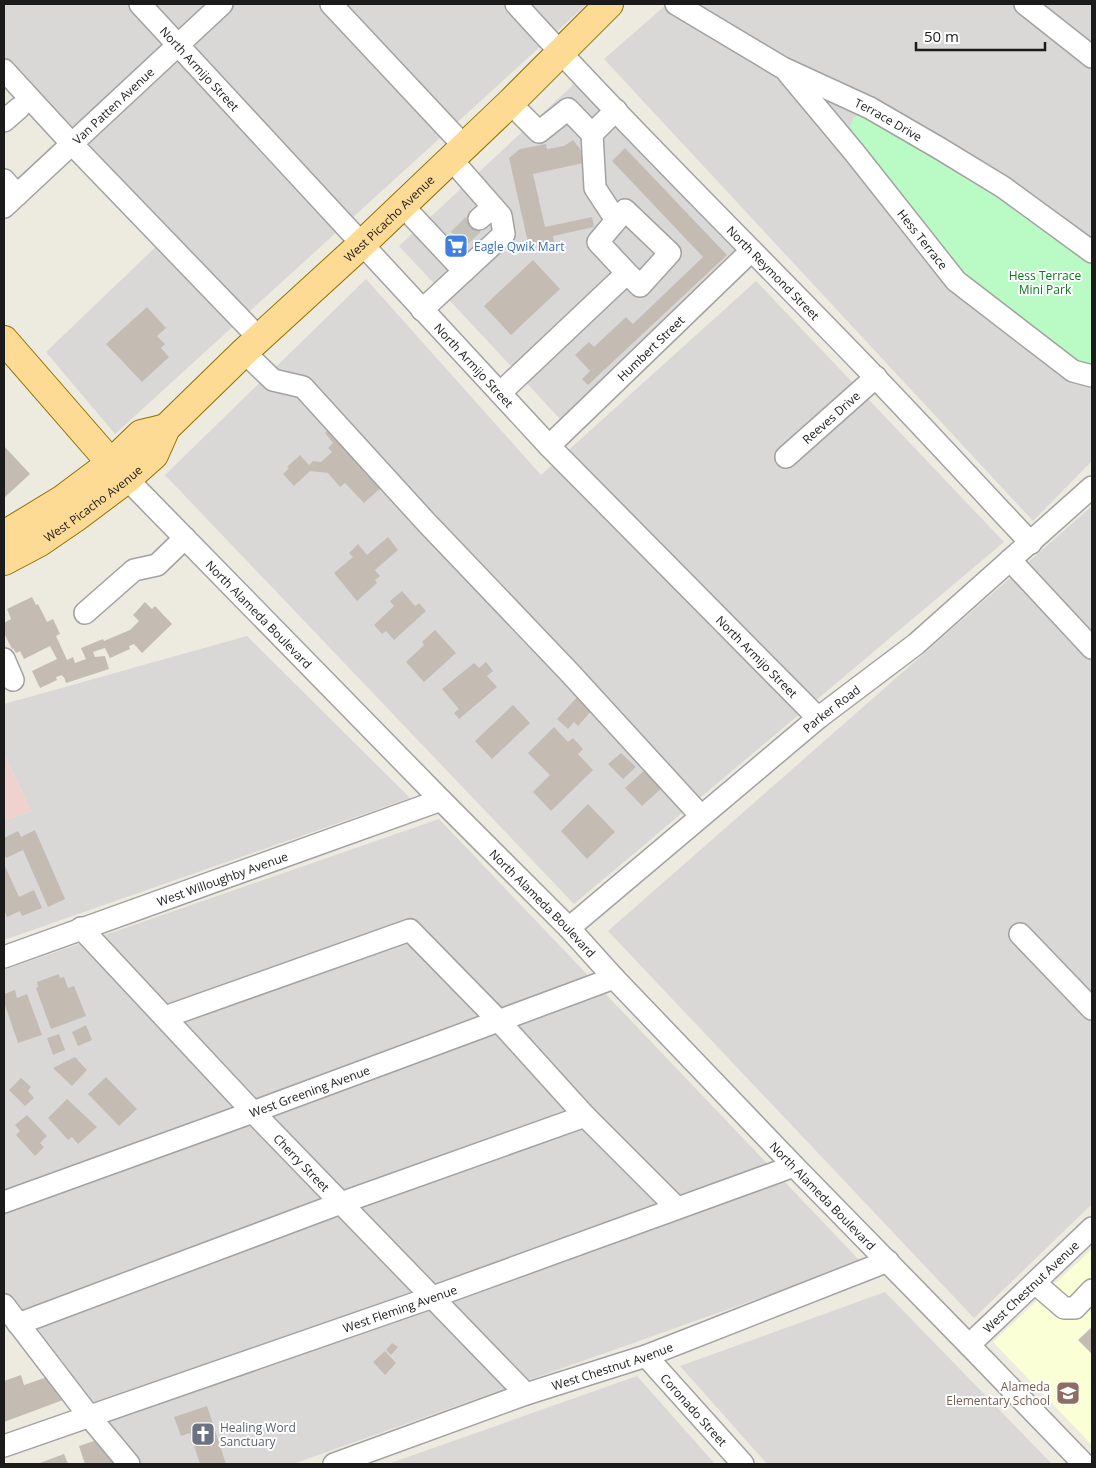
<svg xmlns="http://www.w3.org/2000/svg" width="1096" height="1468" font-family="'Open Sans',sans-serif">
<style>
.residential{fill:#d9d8d7}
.commercial{fill:#efd2cd}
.education{fill:#fbffd6}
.park{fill:#bafac5}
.building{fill:#c4bcb3}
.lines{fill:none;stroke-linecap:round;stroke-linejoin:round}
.minor-tunnel{stroke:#c3c1b8;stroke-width:21;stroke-dasharray:21 11;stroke-linecap:butt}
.minor-casing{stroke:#a2a2a2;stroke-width:24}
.major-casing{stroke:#917000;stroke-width:30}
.minor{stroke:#fff;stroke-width:21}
.major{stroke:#fddb94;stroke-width:28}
.labels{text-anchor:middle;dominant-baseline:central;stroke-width:4;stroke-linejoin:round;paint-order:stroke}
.street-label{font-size:12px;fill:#1b1b1b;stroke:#fff}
.shop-label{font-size:12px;fill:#366cbe;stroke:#fff;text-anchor:start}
.park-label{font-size:12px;fill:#09781e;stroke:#fff}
.education-label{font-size:12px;fill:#785e54;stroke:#fff;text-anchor:end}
.worship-label{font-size:12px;fill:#5b616d;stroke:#fff;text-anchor:start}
</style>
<rect width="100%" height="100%" fill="#edeadf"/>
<path class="residential" d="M 4,4 L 587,4 L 115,434 L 46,352 L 166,237 L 4,58 Z
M 667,4 L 1092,4 L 1092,461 L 1033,521 L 604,59 Z
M 574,84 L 737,253 L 560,419 L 399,246 Z
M 366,279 L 541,475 L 756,281 L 1004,542 L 574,904 L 165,475 Z
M 1092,506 L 1092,1204 L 974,1318 L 608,931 Z
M 247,636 L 410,798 L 4,940 L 4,821 L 31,811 L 4,754 L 4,704 Z
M 439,819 L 861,1262 L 293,1464 L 139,1464 L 4,1292 L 4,970 Z
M 885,1292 L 1052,1464 L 767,1464 L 680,1366 Z
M 637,1376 L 715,1464 L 388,1464 Z"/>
<path class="commercial" d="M 4,754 L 31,811 L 4,821 Z"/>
<path class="education" d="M 1092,1249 L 1092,1445 L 993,1342 Z"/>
<path class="park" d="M 864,114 L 989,190 L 1092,264 L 1092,367 L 1079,362 L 962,272 L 858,142 L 850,126 L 854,117 Z"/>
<path class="building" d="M 573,140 L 580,149 L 583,163 L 533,174 L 545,227 L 592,217 L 594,227 L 553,236 L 554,242 L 529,247 L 509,158 L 520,149 L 546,144 L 547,149 L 564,146 Z
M 625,148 L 727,255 L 588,385 L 582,379 L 590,371 L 575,355 L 589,342 L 594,347 L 626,317 L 633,324 L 703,257 L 612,161 Z
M 533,260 L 560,289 L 511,335 L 484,306 Z
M 147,307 L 166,328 L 157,336 L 165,344 L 161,348 L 169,357 L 142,382 L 106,344 Z
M 332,426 L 385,484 L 364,503 L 345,483 L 340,487 L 328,473 L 310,471 L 294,486 L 283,474 L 289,468 L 287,467 L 300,455 L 309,465 L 313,461 L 321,462 L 332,452 L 328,448 L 333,443 L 325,433 Z
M 4,446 L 30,474 L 4,498 Z
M 388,537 L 398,550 L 375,570 L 380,576 L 375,580 L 377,583 L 357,601 L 334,573 L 353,557 L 349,553 L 358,544 L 367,555 Z
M 402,591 L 415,606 L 419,603 L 426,611 L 394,640 L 386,631 L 382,634 L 374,625 L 394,606 L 390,601 Z
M 32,597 L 36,605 L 38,604 L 47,622 L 53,619 L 60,634 L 56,636 L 67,660 L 73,657 L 75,663 L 86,659 L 81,648 L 103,639 L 104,641 L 130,630 L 139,621 L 133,615 L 145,602 L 152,609 L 155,606 L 172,624 L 142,653 L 134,644 L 129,646 L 130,649 L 110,658 L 105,648 L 93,652 L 95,657 L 105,656 L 109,669 L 66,683 L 64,677 L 63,677 L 62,675 L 56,677 L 57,680 L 40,688 L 32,671 L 57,659 L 50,646 L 24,659 L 20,651 L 16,653 L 13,648 L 12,649 L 4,633 L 4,623 L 11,619 L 7,609 Z
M 435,630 L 456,653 L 424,682 L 406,662 L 424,645 L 422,642 Z
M 486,662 L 493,671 L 487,676 L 497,687 L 459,719 L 454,713 L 459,709 L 442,689 L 474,663 L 479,668 Z
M 579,695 L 593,709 L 578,726 L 574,722 L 568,729 L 557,719 Z
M 513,705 L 530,723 L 492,759 L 475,741 Z
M 554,727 L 568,742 L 573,738 L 583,749 L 578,754 L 593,770 L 551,811 L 533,792 L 550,775 L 528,753 Z
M 621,753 L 636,767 L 623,779 L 608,764 Z
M 647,768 L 664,786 L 642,806 L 625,788 Z
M 588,804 L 615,832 L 587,859 L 561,831 Z
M 35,830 L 65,899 L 48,907 L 23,850 L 6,858 L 4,852 L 4,838 L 18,831 L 21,837 Z
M 4,864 L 19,897 L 34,890 L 42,908 L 22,916 L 20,911 L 7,917 L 4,910 Z
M 59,974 L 60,978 L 64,977 L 68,988 L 74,986 L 86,1016 L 51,1029 L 36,988 L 38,987 L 37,982 Z
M 15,990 L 17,998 L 27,994 L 42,1035 L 18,1043 L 4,1002 L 4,994 Z
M 86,1025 L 92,1040 L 78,1046 L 72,1032 Z
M 59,1034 L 65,1050 L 53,1055 L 47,1038 Z
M 75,1057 L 87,1070 L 72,1086 L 53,1068 Z
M 106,1077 L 137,1109 L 119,1126 L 88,1094 Z
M 21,1078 L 31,1087 L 28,1091 L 34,1098 L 25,1106 L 9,1090 Z
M 67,1099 L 97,1127 L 78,1144 L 72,1137 L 68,1140 L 48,1118 Z
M 27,1115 L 47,1136 L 40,1143 L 44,1147 L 35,1156 L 16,1135 L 20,1131 L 15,1125 Z
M 1092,1327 L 1092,1354 L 1078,1340 Z
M 392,1343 L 398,1347 L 391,1355 L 386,1350 Z
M 385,1351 L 396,1363 L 385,1375 L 373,1362 Z
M 21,1375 L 24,1385 L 53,1375 L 63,1400 L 4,1422 L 4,1381 Z
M 207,1406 L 226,1464 L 200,1464 L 190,1433 L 181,1436 L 174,1417 Z
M 103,1438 L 119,1464 L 85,1464 L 79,1446 Z
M 64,1454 L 68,1464 L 37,1464 Z"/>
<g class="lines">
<path class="minor-tunnel" d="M 458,239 L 479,219"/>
<g class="minor-casing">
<g id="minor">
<path id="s1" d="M 140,4 L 549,446 L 818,718"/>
<path d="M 331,4 L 464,146"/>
<path id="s2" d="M 516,4 C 632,132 756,253 875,377 C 928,432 979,488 1031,543"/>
<path id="s3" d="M 676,4 L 783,68 L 870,108 L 939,148 L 1003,187 L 1092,252"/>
<path d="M 1025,4 L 1092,57"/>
<path d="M 4,70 L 72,144 L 259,338"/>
<path id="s4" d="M 788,73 L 854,152 L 956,281 L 1073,371 L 1092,376"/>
<path d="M 510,103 L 539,132 L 568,109 L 592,134"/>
<path d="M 616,110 L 592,134 L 595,188 L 616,220"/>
<path d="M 4,121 L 19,108"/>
<path d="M 4,180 L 17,195"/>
<path d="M 402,205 L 464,271"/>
<path id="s5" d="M 4,207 L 222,4"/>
<path d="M 479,219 L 493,207"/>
<path d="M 422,310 L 504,234 L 501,216 L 451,159"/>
<path d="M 244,352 L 273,380 L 303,387 L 426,522 L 570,673 L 701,816"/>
<path d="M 500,393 L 627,273 L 640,286 L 670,253 L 625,210 L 598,242 L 627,273"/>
<path id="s6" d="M 549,446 L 751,251"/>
<path id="s7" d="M 786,457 L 876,377"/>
<path id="s8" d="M 127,479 L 441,800 L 569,928 L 614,978 L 794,1166 L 969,1345 L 1084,1464"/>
<path d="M 1010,560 L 1092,648"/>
<path d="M 85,613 L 134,570 L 157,565 L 185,538"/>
<path d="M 4,659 L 13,680"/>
<path id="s9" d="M 81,928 L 253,1112 L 526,1394"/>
<path id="s10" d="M 569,928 L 818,718 L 916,644 L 1092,487"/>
<path d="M 1020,934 L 1092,1009"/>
<path id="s11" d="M 4,957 L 441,800"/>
<path d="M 585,1116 L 677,1208"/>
<path id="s12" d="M 4,1202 L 253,1112 L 614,978"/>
<path d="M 1035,1283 L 1064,1308 L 1075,1308 L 1092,1290"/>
<path d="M 4,1305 L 89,1416 L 129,1464"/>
<path d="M 18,1324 L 341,1203 L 585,1116 L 499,1021 L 410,930 L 165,1017"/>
<path id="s13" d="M 969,1345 L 1092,1228"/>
<path id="s14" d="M 646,1356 L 743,1464"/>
<path id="s15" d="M 4,1446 L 433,1297 L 794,1166"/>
<path id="s16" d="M 334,1464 L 526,1394 L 646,1356 L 888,1261"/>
</g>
</g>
<g class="major-casing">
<g id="major">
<path d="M 4,340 L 111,463 L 124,475"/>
<path d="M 4,535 L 63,499 L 111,463 L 141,434 L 166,428"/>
<path id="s17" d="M 4,561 L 40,542 L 75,518 L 127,479 L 154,455 L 166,428 L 244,352 L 362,244 L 510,103 L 609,4"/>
</g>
</g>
<use href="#minor" class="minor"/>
<use href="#major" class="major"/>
</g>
<defs>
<g id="supermarket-square" transform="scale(1.25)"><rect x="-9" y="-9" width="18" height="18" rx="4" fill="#3f7fe0" stroke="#fff"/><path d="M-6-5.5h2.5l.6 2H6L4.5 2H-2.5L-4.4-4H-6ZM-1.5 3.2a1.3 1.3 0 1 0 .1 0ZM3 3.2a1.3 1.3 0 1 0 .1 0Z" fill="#fff"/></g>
<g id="school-square" transform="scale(1.25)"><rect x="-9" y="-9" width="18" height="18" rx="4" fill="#8d6e63" stroke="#fff"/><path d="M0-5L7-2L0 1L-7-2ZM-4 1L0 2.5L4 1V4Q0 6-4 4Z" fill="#fff"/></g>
<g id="church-square" transform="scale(1.25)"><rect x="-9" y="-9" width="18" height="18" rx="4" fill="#6b7280" stroke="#fff"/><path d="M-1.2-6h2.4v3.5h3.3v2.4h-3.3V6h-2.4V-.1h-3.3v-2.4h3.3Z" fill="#fff"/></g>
</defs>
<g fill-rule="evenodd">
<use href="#supermarket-square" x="456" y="246"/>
<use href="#school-square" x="1068" y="1393"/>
<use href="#church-square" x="203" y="1434"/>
</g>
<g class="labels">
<g class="street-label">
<text stroke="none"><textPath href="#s1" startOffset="88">North Armijo Street</textPath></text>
<text stroke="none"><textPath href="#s5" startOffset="149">Van Patten Avenue</textPath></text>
<text stroke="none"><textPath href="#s3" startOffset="242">Terrace Drive</textPath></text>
<text stroke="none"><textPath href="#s17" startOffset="520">West Picacho Avenue</textPath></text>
<text stroke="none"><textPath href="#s4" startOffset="214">Hess Terrace</textPath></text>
<text stroke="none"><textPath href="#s2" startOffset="372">North Reymond Street</textPath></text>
<text stroke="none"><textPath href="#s6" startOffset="141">Humbert Street</textPath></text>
<text stroke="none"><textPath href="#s1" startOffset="492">North Armijo Street</textPath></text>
<text stroke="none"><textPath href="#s7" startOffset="60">Reeves Drive</textPath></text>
<text stroke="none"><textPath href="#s17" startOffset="106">West Picacho Avenue</textPath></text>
<text stroke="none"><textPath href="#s8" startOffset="189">North Alameda Boulevard</textPath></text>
<text stroke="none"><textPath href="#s1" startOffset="898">North Armijo Street</textPath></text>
<text stroke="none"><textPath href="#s10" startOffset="342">Parker Road</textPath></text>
<text stroke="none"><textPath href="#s11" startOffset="232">West Willoughby Avenue</textPath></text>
<text stroke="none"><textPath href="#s8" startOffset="594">North Alameda Boulevard</textPath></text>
<text stroke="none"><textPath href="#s12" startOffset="325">West Greening Avenue</textPath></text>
<text stroke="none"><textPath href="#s9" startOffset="322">Cherry Street</textPath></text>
<text stroke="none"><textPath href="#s8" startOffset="999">North Alameda Boulevard</textPath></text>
<text stroke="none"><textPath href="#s13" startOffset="85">West Chestnut Avenue</textPath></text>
<text stroke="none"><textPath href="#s15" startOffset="419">West Fleming Avenue</textPath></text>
<text stroke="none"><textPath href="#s16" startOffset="295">West Chestnut Avenue</textPath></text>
<text stroke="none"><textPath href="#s14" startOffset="72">Coronado Street</textPath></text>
</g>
<g class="shop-label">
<text x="474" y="246">Eagle Qwik Mart</text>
</g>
<g class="park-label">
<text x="1045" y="275">Hess Terrace<tspan x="1045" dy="14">Mini Park</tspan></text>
</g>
<g class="education-label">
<text x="1050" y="1386">Alameda<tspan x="1050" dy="14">Elementary School</tspan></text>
</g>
<g class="worship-label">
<text x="220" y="1427">Healing Word<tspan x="220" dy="14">Sanctuary</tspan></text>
</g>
</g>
<rect width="1096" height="1468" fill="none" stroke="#1b1b1b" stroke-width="10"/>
<path d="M916 42v8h129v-8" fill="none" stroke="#1b1b1b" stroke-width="2.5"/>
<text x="924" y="42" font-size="15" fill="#1b1b1b" stroke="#ffffff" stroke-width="4" paint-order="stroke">50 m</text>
</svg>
